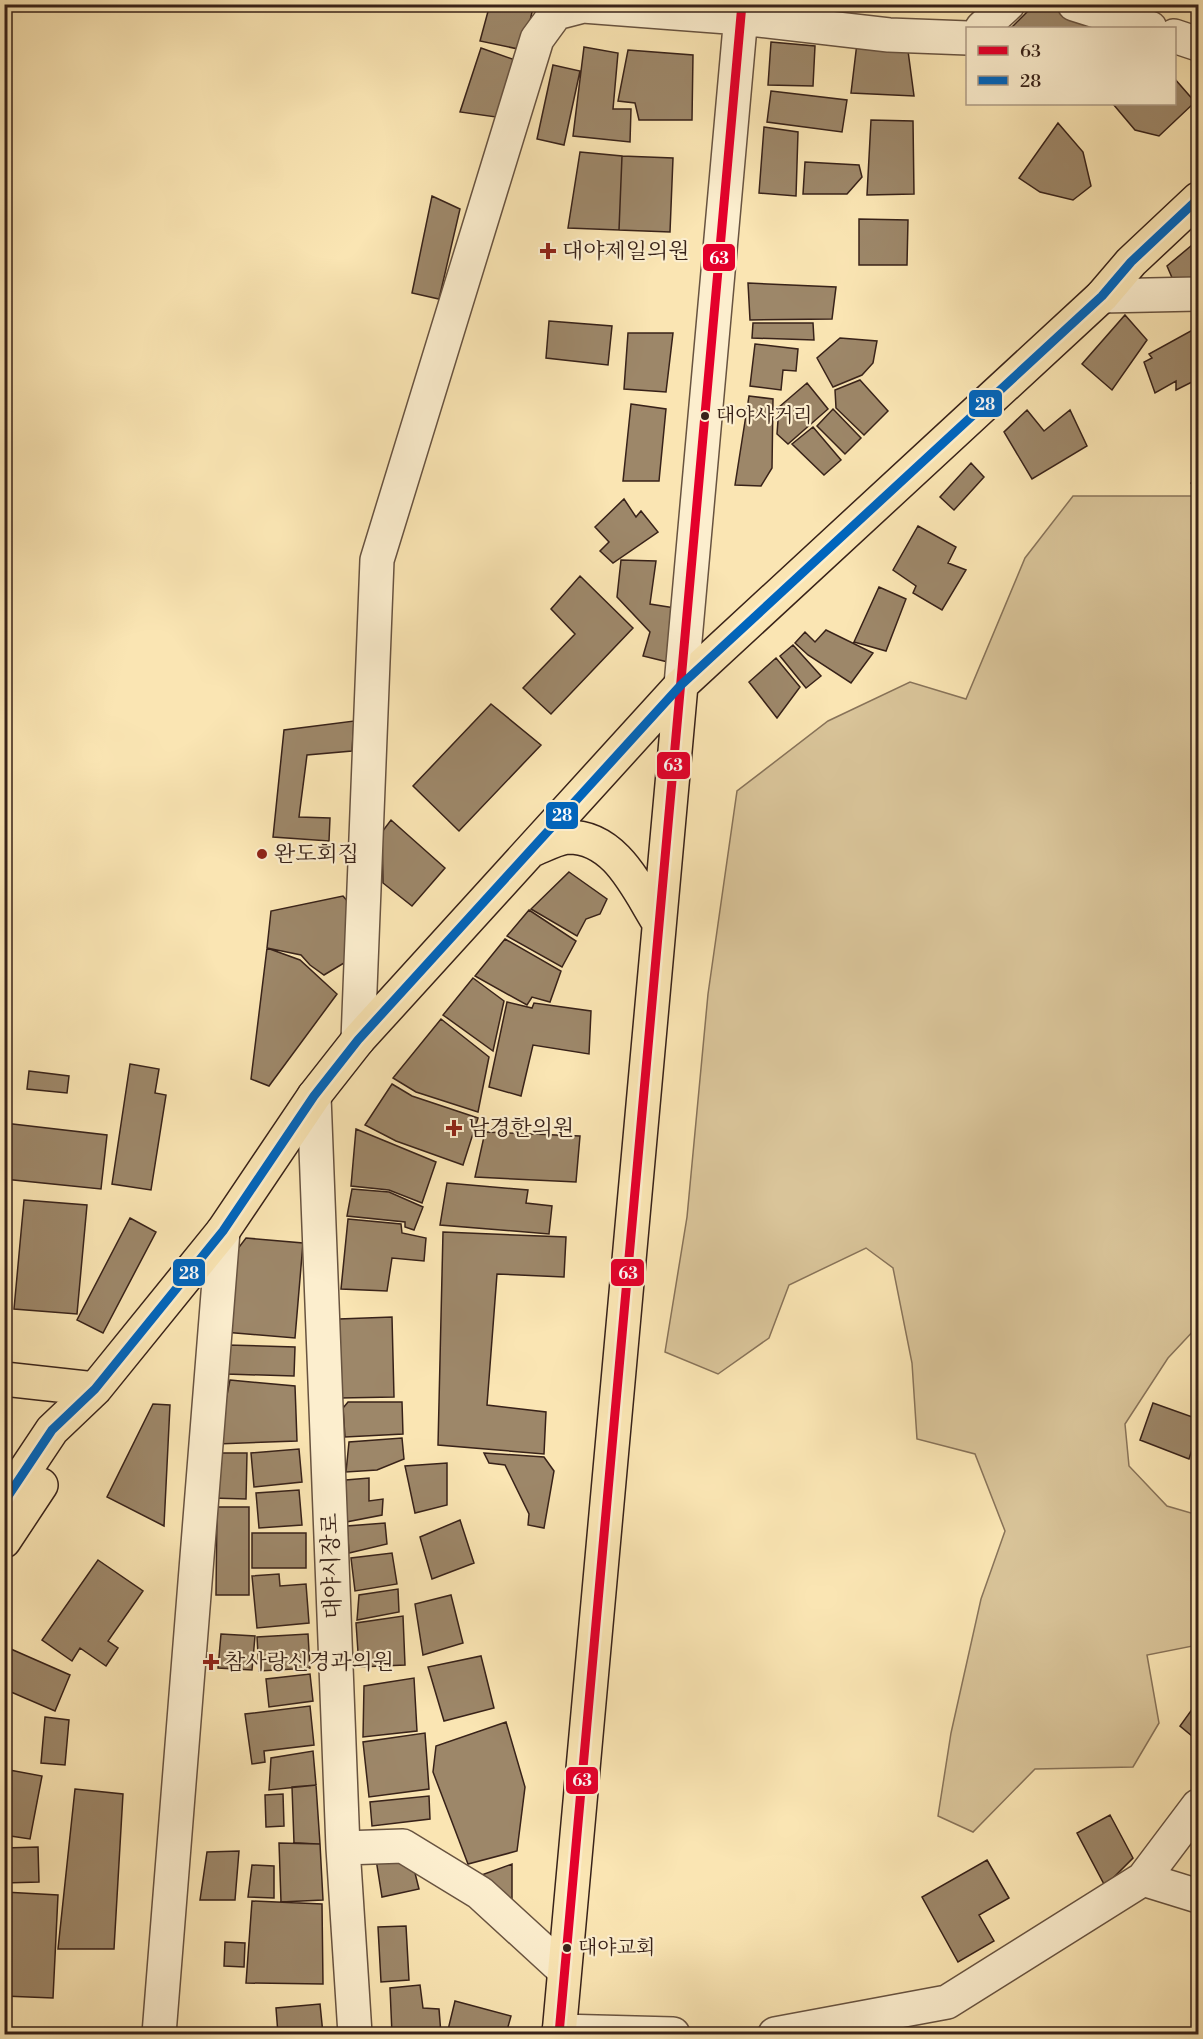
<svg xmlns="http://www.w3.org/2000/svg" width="1203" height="2039" font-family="'Libre Bodoni','Noto Serif KR',serif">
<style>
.green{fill:#d9c499;stroke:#887359;stroke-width:1.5}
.building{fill:#9d8769;stroke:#382219;stroke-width:1.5}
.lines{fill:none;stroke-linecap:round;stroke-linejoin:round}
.minor-casing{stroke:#685340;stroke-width:36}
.major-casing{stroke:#382219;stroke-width:36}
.minor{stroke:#fceece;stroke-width:33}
.major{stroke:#fae5b3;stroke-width:33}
.bus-1-casing{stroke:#fceece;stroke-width:14}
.bus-2-casing{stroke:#fceece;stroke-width:14}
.bus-1{stroke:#e4002b;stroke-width:9}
.bus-2{stroke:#0065bd;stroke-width:9}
.poi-dot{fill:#8f2418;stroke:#fceece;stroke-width:2}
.bus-dot{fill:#382219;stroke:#fceece;stroke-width:2}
.labels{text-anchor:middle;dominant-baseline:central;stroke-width:4.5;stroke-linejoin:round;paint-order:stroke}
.bus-label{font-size:20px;fill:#382219;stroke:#fceece;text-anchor:start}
.poi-label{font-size:22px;fill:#382219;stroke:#fceece;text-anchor:start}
.street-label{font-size:22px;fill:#382219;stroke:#fceece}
.line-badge{stroke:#fceece;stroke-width:2}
.badge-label{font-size:16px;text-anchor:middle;font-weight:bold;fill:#fff}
</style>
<rect width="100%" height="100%" fill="#fae5b3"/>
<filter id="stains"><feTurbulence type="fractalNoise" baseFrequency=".00333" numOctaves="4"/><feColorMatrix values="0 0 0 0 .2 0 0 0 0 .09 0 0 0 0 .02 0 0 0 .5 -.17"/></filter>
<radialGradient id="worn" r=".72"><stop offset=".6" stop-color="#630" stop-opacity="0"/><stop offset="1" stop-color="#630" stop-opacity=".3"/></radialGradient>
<path class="green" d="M 1073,496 L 1198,496 L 1198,1326 L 1168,1358 L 1125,1424 L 1129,1466 L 1167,1506 L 1198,1515 L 1198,1645 L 1147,1655 L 1159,1723 L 1133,1767 L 1035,1769 L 973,1832 L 938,1816 L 951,1733 L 981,1599 L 1005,1531 L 975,1454 L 917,1439 L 912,1363 L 893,1268 L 866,1248 L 789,1285 L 769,1338 L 718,1374 L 665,1352 L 687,1217 L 708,994 L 737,791 L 828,721 L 910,682 L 966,699 L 1025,558 Z"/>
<path class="building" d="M 490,4 L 534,4 L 523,50 L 480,41 Z
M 1035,4 L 1092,4 L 1115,28 L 1011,28 Z
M 1185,4 L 1198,4 L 1198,20 Z
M 771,42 L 815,46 L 813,86 L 768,85 Z
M 857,43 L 908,51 L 914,96 L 851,93 Z
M 584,47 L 618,53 L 613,109 L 631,109 L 630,142 L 573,136 Z
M 481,48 L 515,60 L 496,117 L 460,112 Z
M 628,50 L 693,55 L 692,120 L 639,120 L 635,103 L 618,101 Z
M 553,65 L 580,71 L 564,145 L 537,139 Z
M 1174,78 L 1195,102 L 1159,136 L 1135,130 L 1113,104 L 1174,104 Z
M 771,91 L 847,100 L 842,132 L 767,122 Z
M 871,120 L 913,121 L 914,194 L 867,195 Z
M 1058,123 L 1083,152 L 1091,186 L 1073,200 L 1040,192 L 1019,178 Z
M 764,127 L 798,132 L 796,196 L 759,193 Z
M 580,152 L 622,156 L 619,230 L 568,228 Z
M 622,156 L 673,158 L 670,232 L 619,230 Z
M 805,162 L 859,165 L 862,177 L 847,194 L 803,194 Z
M 432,196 L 460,209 L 439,299 L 412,293 Z
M 859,219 L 908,220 L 907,265 L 859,265 Z
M 1198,240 L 1198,279 L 1176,287 L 1167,266 Z
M 748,283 L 836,287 L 832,319 L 750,320 Z
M 1125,315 L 1147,340 L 1112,390 L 1082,364 Z
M 549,321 L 612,326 L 608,365 L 546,358 Z
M 753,323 L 813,323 L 814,340 L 752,338 Z
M 1198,327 L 1198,379 L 1176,390 L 1176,381 L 1155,393 L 1144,362 L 1152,358 L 1149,354 Z
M 628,333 L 673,333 L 666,392 L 624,389 Z
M 840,338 L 877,341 L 873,363 L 862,375 L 833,387 L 817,358 Z
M 755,344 L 798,349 L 796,371 L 783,370 L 781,390 L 750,386 Z
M 860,380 L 888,411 L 864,435 L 836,408 L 835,390 Z
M 807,383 L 828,409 L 788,444 L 777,434 L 779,407 Z
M 749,396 L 773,399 L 772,468 L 761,486 L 735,485 Z
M 631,404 L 666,409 L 659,481 L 623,481 Z
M 833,409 L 861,438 L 845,454 L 817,426 Z
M 1027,410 L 1044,431 L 1070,410 L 1087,446 L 1032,479 L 1004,432 Z
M 813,427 L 841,460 L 824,475 L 792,444 Z
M 971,463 L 984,477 L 954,510 L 940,497 Z
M 1198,477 L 1198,491 L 1191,483 Z
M 624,499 L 636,517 L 641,511 L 658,532 L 613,563 L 600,551 L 609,542 L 595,527 Z
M 918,526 L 956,547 L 948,563 L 966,570 L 942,610 L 913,593 L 916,586 L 893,570 Z
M 621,560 L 656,561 L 650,604 L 682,609 L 672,663 L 643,656 L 650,632 L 617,597 Z
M 580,576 L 633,628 L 551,714 L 523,688 L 575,634 L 551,609 Z
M 879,587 L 906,599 L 886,651 L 854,642 Z
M 826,630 L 873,653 L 851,683 L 808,655 L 795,643 L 805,632 L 815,642 Z
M 793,645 L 821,676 L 806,688 L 780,656 Z
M 776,658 L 800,687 L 777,718 L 749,682 Z
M 491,704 L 541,745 L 459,831 L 413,786 Z
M 354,721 L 352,751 L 307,755 L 299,817 L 330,818 L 329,841 L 273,837 L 284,730 Z
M 391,820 L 445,868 L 412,906 L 383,883 L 382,832 Z
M 569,872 L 607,899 L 600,914 L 586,919 L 577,936 L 531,909 Z
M 343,896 L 361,917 L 354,957 L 324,975 L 310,965 L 301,955 L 267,948 L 271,911 Z
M 529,910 L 576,941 L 562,967 L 507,936 Z
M 505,939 L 561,971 L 550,1002 L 532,997 L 527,1005 L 475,976 Z
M 267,948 L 300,960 L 337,994 L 269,1086 L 251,1079 Z
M 473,978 L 504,1001 L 493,1051 L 443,1015 Z
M 507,1002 L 532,1008 L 534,1003 L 591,1011 L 589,1054 L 533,1045 L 521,1096 L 489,1087 Z
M 441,1019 L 489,1057 L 478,1112 L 416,1092 L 393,1078 Z
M 130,1064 L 159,1069 L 155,1093 L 166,1095 L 151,1190 L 112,1184 Z
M 29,1071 L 69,1076 L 67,1093 L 27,1089 Z
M 392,1084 L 412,1096 L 478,1118 L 463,1165 L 396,1141 L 365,1125 Z
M 4,1123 L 107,1135 L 101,1189 L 4,1179 Z
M 356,1129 L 436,1162 L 422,1203 L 389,1190 L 351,1186 Z
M 485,1132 L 580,1136 L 576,1182 L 475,1177 Z
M 447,1183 L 528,1190 L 526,1203 L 552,1206 L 549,1234 L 440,1225 Z
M 352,1189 L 389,1192 L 423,1207 L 414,1230 L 405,1227 L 405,1222 L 347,1216 Z
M 24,1200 L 87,1205 L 77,1314 L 14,1309 Z
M 130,1218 L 156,1232 L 103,1333 L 77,1320 Z
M 348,1219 L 401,1224 L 402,1233 L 426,1238 L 424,1261 L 392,1258 L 387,1291 L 341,1289 Z
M 443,1232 L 566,1237 L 564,1277 L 497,1274 L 487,1405 L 546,1412 L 544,1454 L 438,1445 Z
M 246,1238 L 303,1243 L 295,1338 L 224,1332 L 230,1259 Z
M 392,1317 L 394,1397 L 340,1398 L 339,1319 Z
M 227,1345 L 295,1347 L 294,1376 L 226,1374 Z
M 230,1380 L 295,1386 L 297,1441 L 217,1444 Z
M 348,1402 L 402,1402 L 403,1434 L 345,1437 L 343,1408 Z
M 1153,1403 L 1198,1419 L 1198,1430 L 1189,1459 L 1140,1440 Z
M 153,1404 L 170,1405 L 164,1526 L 107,1497 Z
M 402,1438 L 404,1459 L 377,1470 L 346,1472 L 349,1442 Z
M 299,1449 L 302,1482 L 254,1487 L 251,1453 Z
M 212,1453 L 247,1453 L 246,1499 L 212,1498 Z
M 484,1453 L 544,1457 L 554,1471 L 544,1528 L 528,1525 L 529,1514 L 505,1465 L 489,1463 Z
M 447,1463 L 447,1505 L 415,1513 L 405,1466 Z
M 369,1478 L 369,1501 L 383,1499 L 382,1515 L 346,1522 L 346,1480 Z
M 299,1490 L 302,1525 L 259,1528 L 256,1493 Z
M 217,1507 L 249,1507 L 249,1595 L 216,1595 Z
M 460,1520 L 474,1563 L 432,1579 L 420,1537 Z
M 385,1523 L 387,1544 L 349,1553 L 347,1526 Z
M 252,1533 L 306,1533 L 306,1568 L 252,1568 Z
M 392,1553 L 397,1584 L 355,1591 L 351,1558 Z
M 98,1560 L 143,1591 L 108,1641 L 118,1648 L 106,1666 L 80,1648 L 72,1661 L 42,1640 Z
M 279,1574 L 280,1586 L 306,1584 L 309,1623 L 257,1628 L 252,1576 Z
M 398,1589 L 399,1612 L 357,1620 L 359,1595 Z
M 451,1595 L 463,1643 L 423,1655 L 415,1604 Z
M 403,1616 L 405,1665 L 359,1667 L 356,1623 Z
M 221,1634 L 255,1636 L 252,1670 L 218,1668 Z
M 308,1634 L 310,1668 L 259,1671 L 257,1637 Z
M 4,1646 L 70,1675 L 55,1711 L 4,1689 Z
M 481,1656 L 494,1708 L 444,1721 L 428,1667 Z
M 310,1674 L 313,1701 L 269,1707 L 266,1679 Z
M 414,1678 L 417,1731 L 363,1737 L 364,1686 Z
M 1198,1701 L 1198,1741 L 1180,1726 Z
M 310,1706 L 314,1745 L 264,1751 L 265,1762 L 252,1764 L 245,1714 Z
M 45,1717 L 69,1720 L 65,1765 L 41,1763 Z
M 506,1722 L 525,1787 L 517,1851 L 468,1864 L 433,1772 L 436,1746 Z
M 425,1733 L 429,1789 L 369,1797 L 363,1742 Z
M 313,1751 L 316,1785 L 269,1790 L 271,1758 Z
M 4,1769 L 42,1776 L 30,1839 L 4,1835 Z
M 316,1785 L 320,1844 L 294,1843 L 292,1787 Z
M 75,1789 L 123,1794 L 114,1949 L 58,1949 Z
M 283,1794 L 284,1826 L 266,1827 L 265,1795 Z
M 429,1796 L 430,1819 L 372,1826 L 370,1802 Z
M 1110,1815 L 1133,1858 L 1105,1886 L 1077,1833 Z
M 279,1843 L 320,1844 L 323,1900 L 281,1902 Z
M 38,1847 L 39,1882 L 4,1883 L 4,1848 Z
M 239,1851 L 235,1900 L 200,1900 L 207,1852 Z
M 375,1853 L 410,1853 L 419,1889 L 382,1897 Z
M 987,1860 L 1009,1898 L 979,1915 L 994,1941 L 958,1962 L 922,1897 Z
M 512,1864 L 512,1906 L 476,1877 Z
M 252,1865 L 274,1866 L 274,1898 L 248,1897 Z
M 4,1892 L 58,1895 L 53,1998 L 4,1996 Z
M 252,1901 L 322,1904 L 323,1984 L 246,1983 Z
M 406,1926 L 409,1980 L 381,1982 L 378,1927 Z
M 225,1942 L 245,1943 L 244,1967 L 224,1966 Z
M 420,1985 L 423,2008 L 439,2009 L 441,2034 L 392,2034 L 390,1988 Z
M 455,2001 L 511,2016 L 506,2034 L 447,2034 Z
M 320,2004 L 323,2034 L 278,2034 L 276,2008 Z"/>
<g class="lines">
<g class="minor-casing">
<path id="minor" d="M 1074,4 L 1150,28
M 982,28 L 1008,4
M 1174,36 L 1198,44
M 1102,296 L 1198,294
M 681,685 L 742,4
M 358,1040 L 377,560 L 537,39 L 556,13 L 583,6 L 741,18 L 889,35 L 968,38
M 314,1096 L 343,1848 L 355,2034
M 343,1848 L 403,1846 L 480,1893 L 564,1970
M 1143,1879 L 1198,1896
M 559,2031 L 673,2034
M 159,2034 L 223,1231
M 775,2034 L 947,2002 L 1143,1879 L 1198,1806"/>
</g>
<g class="major-casing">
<path id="major" d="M 532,850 C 542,846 557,838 567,837 C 616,836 637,888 659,923
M 4,1379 L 95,1389
M 4,1502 L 52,1430 L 95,1389 L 223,1231 L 314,1096 L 358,1040 L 681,685 L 1102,296 L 1131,262 L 1198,199
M 4,1541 L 41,1485
M 559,2034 L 681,685"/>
</g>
<use href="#minor" class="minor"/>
<use href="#major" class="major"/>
<g class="bus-1-casing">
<path id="bus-1" d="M 559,2034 L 742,4"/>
</g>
<g class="bus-2-casing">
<path id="bus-2" d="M 4,1502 L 52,1430 L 95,1389 L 223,1231 L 314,1096 L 358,1040 L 681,685 L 1102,296 L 1131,262 L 1198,199"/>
</g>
<use href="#bus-1" class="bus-1"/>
<use href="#bus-2" class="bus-2"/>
</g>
<g class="poi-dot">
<path d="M545 242h6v6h6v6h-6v6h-6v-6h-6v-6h6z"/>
<circle cx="262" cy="854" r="6"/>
<path d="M451 1119h6v6h6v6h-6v6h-6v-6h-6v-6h6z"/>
<path d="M208 1653h6v6h6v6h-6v6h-6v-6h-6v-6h6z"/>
</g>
<g class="bus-dot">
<circle cx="705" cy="416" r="5"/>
<circle cx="567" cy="1948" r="5"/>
</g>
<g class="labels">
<g class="bus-label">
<text x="716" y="416">대야사거리</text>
<text x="578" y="1948">대야교회</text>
</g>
<g class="poi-label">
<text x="562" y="251">대야제일의원</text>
<text x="274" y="854">완도회집</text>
<text x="468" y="1128">남경한의원</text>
<text x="224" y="1662">참사랑신경과의원</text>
</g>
<g class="street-label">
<text transform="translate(332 1566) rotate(-92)">대야시장로</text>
</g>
</g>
<g class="line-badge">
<rect x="702" y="243" width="34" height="29" rx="6" fill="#e4002b"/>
<rect x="968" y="389" width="35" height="29" rx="6" fill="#0065bd"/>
<rect x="656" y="751" width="35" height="29" rx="6" fill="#e4002b"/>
<rect x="545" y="801" width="34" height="29" rx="6" fill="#0065bd"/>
<rect x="610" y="1258" width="35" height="29" rx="6" fill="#e4002b"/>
<rect x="172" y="1258" width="34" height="29" rx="6" fill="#0065bd"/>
<rect x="565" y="1766" width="34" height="29" rx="6" fill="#e4002b"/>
</g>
<g class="badge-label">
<text x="719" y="264">63</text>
<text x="985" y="410">28</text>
<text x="673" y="771">63</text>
<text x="562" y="821">28</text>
<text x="628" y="1279">63</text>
<text x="189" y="1279">28</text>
<text x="582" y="1786">63</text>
</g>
<rect width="1203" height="2039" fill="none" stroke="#fae5b3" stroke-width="24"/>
<rect x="6" y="6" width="1191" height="2027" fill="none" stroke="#382219" stroke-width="3"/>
<rect x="12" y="12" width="1179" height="2015" fill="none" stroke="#382219" stroke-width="1.5"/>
<rect x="966" y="27" width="210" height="78" fill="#fceece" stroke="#ae9c86" stroke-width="1.5"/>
<rect x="978" y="46" width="30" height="9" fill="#e4002b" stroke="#ae9c86" stroke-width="1.5"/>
<text x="1020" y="57" font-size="18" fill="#382219">63</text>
<rect x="978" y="76" width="30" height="9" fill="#0065bd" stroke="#ae9c86" stroke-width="1.5"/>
<text x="1020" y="87" font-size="18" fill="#382219">28</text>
<rect width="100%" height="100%" filter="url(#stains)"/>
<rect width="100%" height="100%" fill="url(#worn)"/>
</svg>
